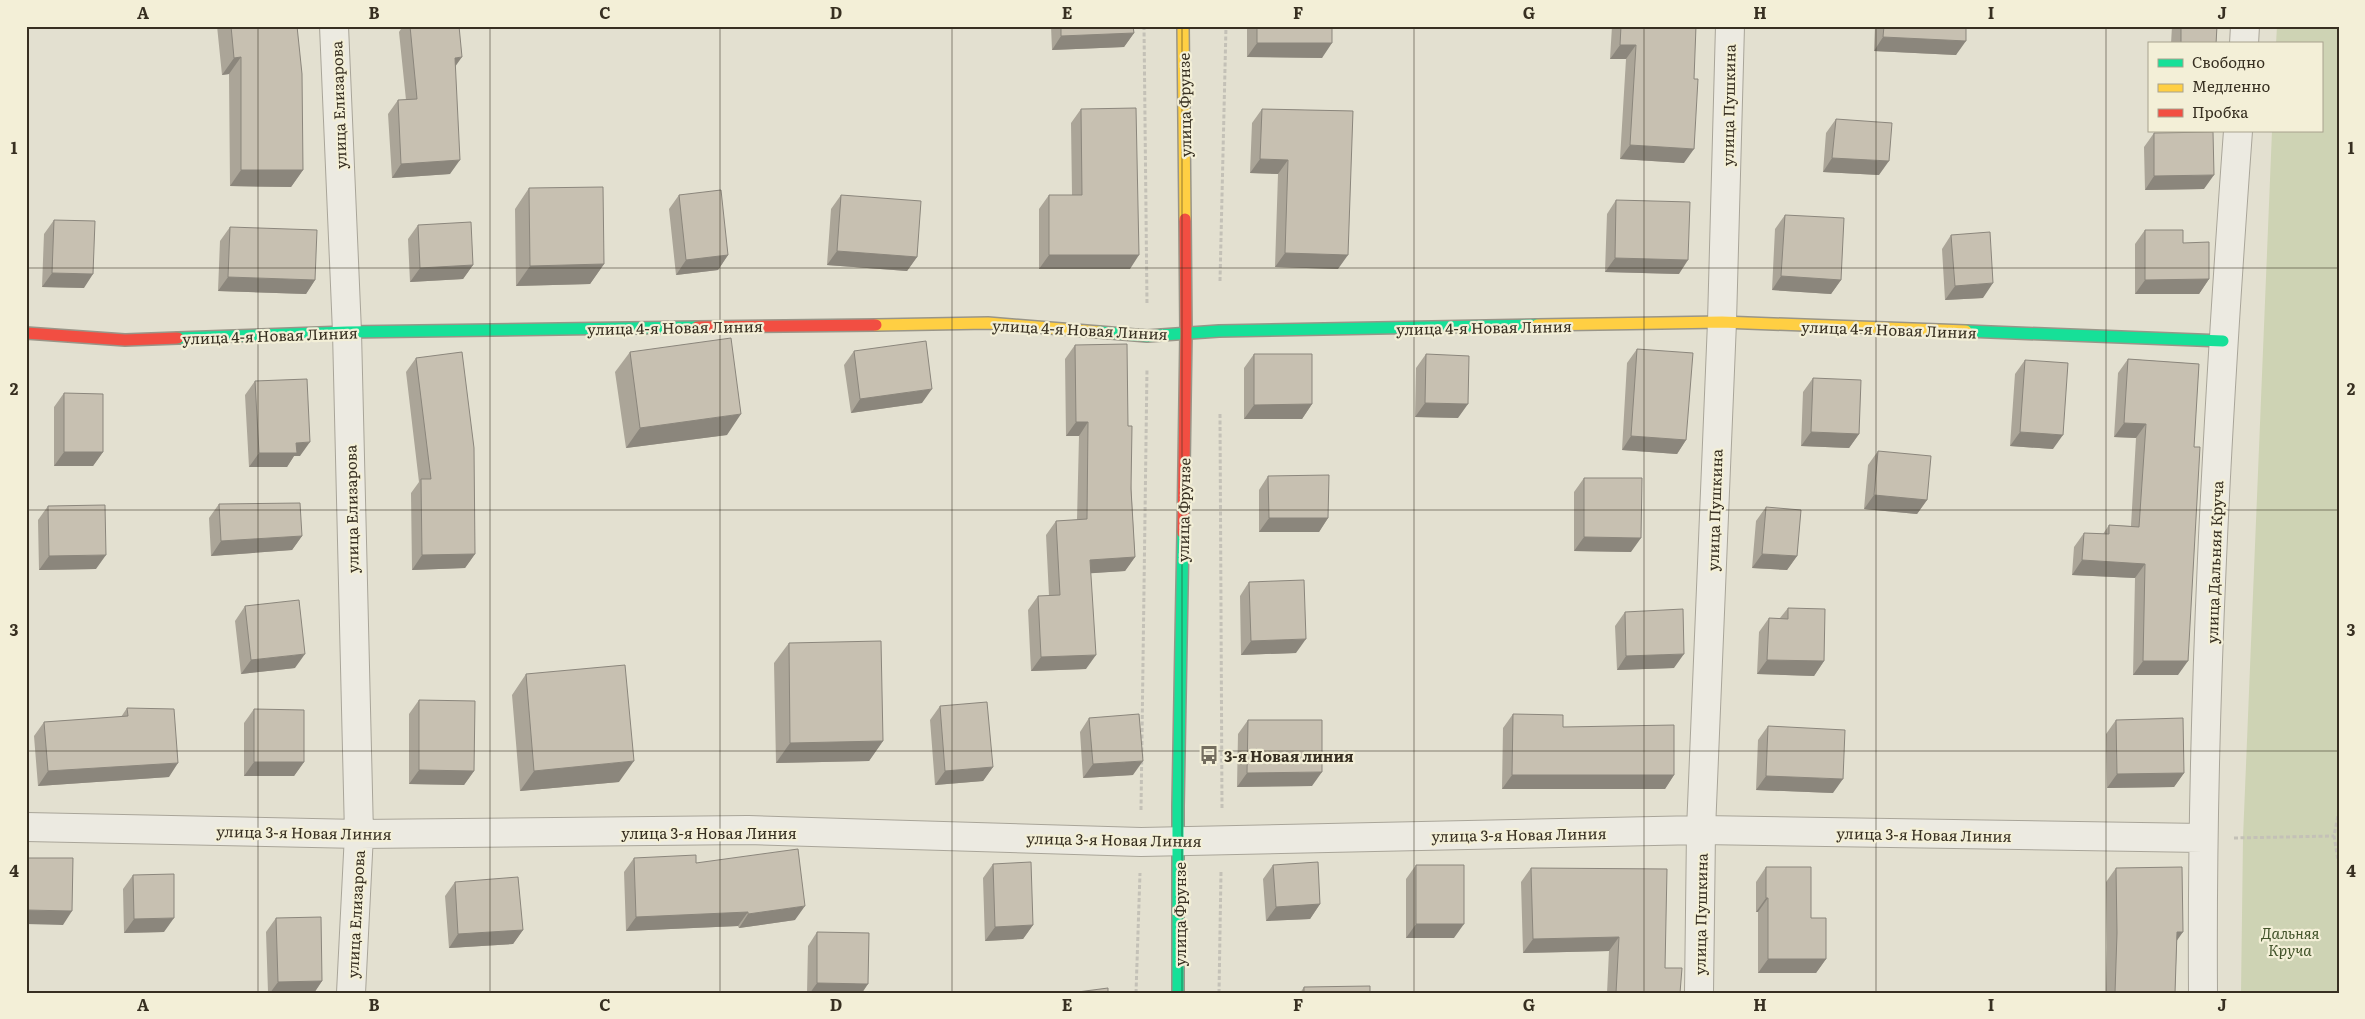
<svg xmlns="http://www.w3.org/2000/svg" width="2365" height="1019" font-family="Literata,serif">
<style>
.green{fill:#ced3b4}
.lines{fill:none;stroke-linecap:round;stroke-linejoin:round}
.street-casing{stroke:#a9a599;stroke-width:30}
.fast-casing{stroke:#999588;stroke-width:14}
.slow-casing{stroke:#999588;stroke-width:14}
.jam-casing{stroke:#999588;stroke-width:14}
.path{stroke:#c4c1b7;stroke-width:3;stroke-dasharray:4 2.5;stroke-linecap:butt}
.street{stroke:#eceae1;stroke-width:28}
.fast{stroke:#16e098;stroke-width:11}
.slow{stroke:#ffcf43;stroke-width:11}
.jam{stroke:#f24e42;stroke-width:11}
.wall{fill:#aba598}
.shaded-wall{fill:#8b867c}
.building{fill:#c7c0b1;stroke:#8b867c}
.grid{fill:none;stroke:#372f21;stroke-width:1;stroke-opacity:0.55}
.labels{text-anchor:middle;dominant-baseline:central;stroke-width:4.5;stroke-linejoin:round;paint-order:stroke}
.street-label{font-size:15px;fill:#372f21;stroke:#f3efd7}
.poi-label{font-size:15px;font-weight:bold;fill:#372f21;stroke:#f3efd7;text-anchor:start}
.park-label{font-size:15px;font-style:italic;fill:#415229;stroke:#f3efd7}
.neatline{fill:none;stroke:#372f21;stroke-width:2}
.grid-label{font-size:16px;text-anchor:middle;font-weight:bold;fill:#372f21}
</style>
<rect width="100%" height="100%" fill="#e3e0d0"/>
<path class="green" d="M 2277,26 L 2339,26 L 2339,993 L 2241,993 L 2243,838 L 2272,131 L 2321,131 L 2321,44 L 2276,44 Z"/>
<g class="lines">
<g class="street-casing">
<path id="street" d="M 334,26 L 347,332 L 359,834 L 351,993
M 2244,44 L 2245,26
M 26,827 L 359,834 L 748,830 L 1141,842 L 1701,830 L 2202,838
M 1699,993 L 1701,830 L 1722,322 L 1730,26
M 2203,993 C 2201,706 2217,418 2238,131"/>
</g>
<g class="fast-casing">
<path id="fast" d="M 1966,331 L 2223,341
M 1099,332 L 1147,336 L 1219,331 L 1537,325
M 178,338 L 347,332 L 697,327
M 1178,993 L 1178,806 L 1183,533"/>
</g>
<g class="slow-casing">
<path id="slow" d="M 1183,26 L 1185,219
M 876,325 L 988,323 L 1099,332
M 1537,325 L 1722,322 L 1966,331"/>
</g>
<g class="jam-casing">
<path id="jam" d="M 697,327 L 876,325
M 26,333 L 125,340 L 178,338
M 1183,533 L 1186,333 L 1185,219"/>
</g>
<path class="path" d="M 1144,26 L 1147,305
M 1220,281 L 1226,26
M 1220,414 L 1222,808
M 1141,810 L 1147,368
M 2339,810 L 2334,836 L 2339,866
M 2234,838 L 2334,836
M 1136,993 L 1140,873
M 1219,993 L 1221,872"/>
<use href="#street" class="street"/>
<use href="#fast" class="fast"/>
<use href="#slow" class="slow"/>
<use href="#jam" class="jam"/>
</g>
<path class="wall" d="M 217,26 L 297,26 L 303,170 L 291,187 L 230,186 L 229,74 L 222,75 Z
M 403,26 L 459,26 L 455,67 L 450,174 L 392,178 L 388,114 L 398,100 L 406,100 L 399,32 Z
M 1051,26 L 1133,26 L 1134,33 L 1124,47 L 1052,50 Z
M 1247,26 L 1332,26 L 1322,58 L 1247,57 Z
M 1612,26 L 1696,26 L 1684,163 L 1620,159 L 1626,59 L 1610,59 Z
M 1875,26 L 1966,26 L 1956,55 L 1874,51 Z
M 2172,26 L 2217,26 L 2216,44 L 2171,44 Z
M 1081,109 L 1130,269 L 1039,269 L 1039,209 L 1049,195 L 1072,195 L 1071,123 Z
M 1262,109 L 1353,111 L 1338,269 L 1275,267 L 1278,174 L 1250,173 L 1252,123 Z
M 1836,119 L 1879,175 L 1823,172 L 1826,133 Z
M 2154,133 L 2204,189 L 2145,190 L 2144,147 Z
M 529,188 L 604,264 L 590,284 L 516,286 L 515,209 Z
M 679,195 L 728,255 L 718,270 L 676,275 L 669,209 Z
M 841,195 L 917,257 L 907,271 L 827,265 L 831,209 Z
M 1616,200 L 1679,274 L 1605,272 L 1607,214 Z
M 1785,215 L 1841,280 L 1831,294 L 1772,290 L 1775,229 Z
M 54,220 L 84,288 L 42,287 L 44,234 Z
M 418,225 L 473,265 L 463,279 L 410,282 L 408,239 Z
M 230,227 L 315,280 L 306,294 L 218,291 L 220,241 Z
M 2145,230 L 2183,243 L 2209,279 L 2199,294 L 2135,294 L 2135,244 Z
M 1951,235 L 1983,298 L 1945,300 L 1942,249 Z
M 1075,345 L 1128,426 L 1135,557 L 1125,571 L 1091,573 L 1086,669 L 1031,671 L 1028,610 L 1038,596 L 1049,596 L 1046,535 L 1056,521 L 1077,520 L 1079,436 L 1066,436 L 1065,359 Z
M 1637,349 L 1686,440 L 1677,454 L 1622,450 L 1627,363 Z
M 854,351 L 922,403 L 851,413 L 844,365 Z
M 630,352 L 727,435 L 626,448 L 615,372 Z
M 1254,354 L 1312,404 L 1302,419 L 1244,419 L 1244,368 Z
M 1426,354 L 1458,418 L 1415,417 L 1416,368 Z
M 416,358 L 475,554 L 465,568 L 412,570 L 411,493 L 419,482 L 406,372 Z
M 2128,359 L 2199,364 L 2178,675 L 2133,675 L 2135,578 L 2072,575 L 2074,547 L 2084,533 L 2103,534 L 2109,525 L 2131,526 L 2136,438 L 2114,437 L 2118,373 Z
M 2025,360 L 2053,449 L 2010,446 L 2015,374 Z
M 1813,378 L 1859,434 L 1849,448 L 1801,446 L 1803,392 Z
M 255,381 L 300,456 L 294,456 L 287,467 L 249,467 L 245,395 Z
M 64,393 L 103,452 L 93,466 L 54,466 L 54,407 Z
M 1878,451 L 1927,500 L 1917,514 L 1864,509 L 1868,465 Z
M 1268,476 L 1328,518 L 1319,532 L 1259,532 L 1259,490 Z
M 1584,478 L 1631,552 L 1574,551 L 1574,492 Z
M 219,504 L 302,536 L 292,550 L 211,556 L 209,518 Z
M 48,506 L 96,569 L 39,570 L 38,520 Z
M 1766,507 L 1797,556 L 1787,570 L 1752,568 L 1756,521 Z
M 1249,582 L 1296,653 L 1241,655 L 1240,596 Z
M 245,606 L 295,668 L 241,674 L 235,621 Z
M 1788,608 L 1824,661 L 1814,676 L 1757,674 L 1759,632 L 1769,618 L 1780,618 Z
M 1625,612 L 1674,668 L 1617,670 L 1615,626 Z
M 789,643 L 883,741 L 869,761 L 776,763 L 774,663 Z
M 526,674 L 619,782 L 520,791 L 512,695 Z
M 419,700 L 474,771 L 464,785 L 409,784 L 409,714 Z
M 940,706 L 993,767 L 983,781 L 935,785 L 930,720 Z
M 127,708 L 169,777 L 38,786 L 34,736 L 44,722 L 121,717 Z
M 254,709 L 304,762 L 294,776 L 244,776 L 244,723 Z
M 1513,714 L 1563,727 L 1674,775 L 1665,789 L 1502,789 L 1503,728 Z
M 1089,718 L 1133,775 L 1083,778 L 1080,732 Z
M 1248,720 L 1312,786 L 1237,787 L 1238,734 Z
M 2116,720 L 2184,773 L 2174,787 L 2107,788 L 2106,734 Z
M 1768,726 L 1833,793 L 1756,790 L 1758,740 Z
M 634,858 L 696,863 L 795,920 L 739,928 L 738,926 L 626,931 L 624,872 Z
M 993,864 L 1033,925 L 1023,939 L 985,941 L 983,878 Z
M 1273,865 L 1320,904 L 1310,919 L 1266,921 L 1263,879 Z
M 1416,865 L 1454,938 L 1406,938 L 1406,879 Z
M 1766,867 L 1811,918 L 1826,959 L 1816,973 L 1758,973 L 1758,912 L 1756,912 L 1756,882 Z
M 1531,868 L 1665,968 L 1680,993 L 1607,993 L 1609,951 L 1523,953 L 1521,882 Z
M 2116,868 L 2177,941 L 2175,993 L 2106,993 L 2107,947 L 2106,882 Z
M 133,875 L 164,932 L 124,933 L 123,889 Z
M 455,882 L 523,930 L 513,944 L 449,948 L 445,896 Z
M 276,918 L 322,981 L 314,993 L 255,993 L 268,992 L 266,932 Z
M 817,932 L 862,993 L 807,993 L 808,946 Z
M 1304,987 L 1370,993 L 1300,993 Z"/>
<path class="shaded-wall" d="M 1134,33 L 1124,47 L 1052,50 L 1061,36 Z
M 1883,37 L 1966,41 L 1956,55 L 1874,51 Z
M 1257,43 L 1332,43 L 1322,58 L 1247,57 Z
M 1620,45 L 1636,45 L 1626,59 L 1610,59 Z
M 241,57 L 229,74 L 222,75 L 234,58 Z
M 462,57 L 452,71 L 455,58 Z
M 1630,145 L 1694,149 L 1684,163 L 1620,159 Z
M 1832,158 L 1889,161 L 1879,175 L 1823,172 Z
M 1260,159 L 1288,160 L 1278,174 L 1250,173 Z
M 460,160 L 450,174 L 392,178 L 401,164 Z
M 241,170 L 303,170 L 291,187 L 230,186 Z
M 2214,175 L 2204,189 L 2145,190 L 2154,176 Z
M 837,251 L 917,257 L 907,271 L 827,265 Z
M 1285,253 L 1348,255 L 1338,269 L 1275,267 Z
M 728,255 L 718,270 L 676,275 L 686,260 Z
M 1049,255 L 1139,255 L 1130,269 L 1039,269 Z
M 1615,258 L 1688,260 L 1679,274 L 1605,272 Z
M 604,264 L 590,284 L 516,286 L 530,266 Z
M 473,265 L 463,279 L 410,282 L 420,268 Z
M 52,273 L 93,274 L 84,288 L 42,287 Z
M 1781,276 L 1841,280 L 1831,294 L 1772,290 Z
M 228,277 L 315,280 L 306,294 L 218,291 Z
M 2209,279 L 2199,294 L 2135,294 L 2145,280 Z
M 1993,283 L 1983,298 L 1945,300 L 1955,286 Z
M 932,389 L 922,403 L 851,413 L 860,399 Z
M 1425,403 L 1468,404 L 1458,418 L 1415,417 Z
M 1312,404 L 1302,419 L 1244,419 L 1254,405 Z
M 741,414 L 727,435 L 626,448 L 640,428 Z
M 1076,422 L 1088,422 L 1079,436 L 1066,436 Z
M 2124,423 L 2146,424 L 2136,438 L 2114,437 Z
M 1811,432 L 1859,434 L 1849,448 L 1801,446 Z
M 2020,432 L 2063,435 L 2053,449 L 2010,446 Z
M 1631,436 L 1686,440 L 1677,454 L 1622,450 Z
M 310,442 L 300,456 L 294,456 L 287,467 L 249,467 L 259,453 L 296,443 Z
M 64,452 L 103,452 L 93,466 L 54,466 Z
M 1874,495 L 1927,500 L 1917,514 L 1864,509 Z
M 1269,518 L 1328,518 L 1319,532 L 1259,532 Z
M 302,536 L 292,550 L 211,556 L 221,541 Z
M 1584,537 L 1641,538 L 1631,552 L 1574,551 Z
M 475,554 L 465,568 L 412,570 L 422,555 Z
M 1762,554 L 1797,556 L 1787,570 L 1752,568 Z
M 106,555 L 96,569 L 39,570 L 49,556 Z
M 1135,557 L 1125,571 L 1080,574 L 1090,560 Z
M 2082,560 L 2145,564 L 2135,578 L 2072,575 Z
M 1306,639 L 1296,653 L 1241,655 L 1251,641 Z
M 305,654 L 295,668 L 241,674 L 251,660 Z
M 1684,654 L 1674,668 L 1617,670 L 1626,656 Z
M 1096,655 L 1086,669 L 1031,671 L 1041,657 Z
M 1767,660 L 1824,661 L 1814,676 L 1757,674 Z
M 2143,661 L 2188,661 L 2178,675 L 2133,675 Z
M 883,741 L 869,761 L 776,763 L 790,743 Z
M 634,761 L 619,782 L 520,791 L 534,771 Z
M 1143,761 L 1133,775 L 1083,778 L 1093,764 Z
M 254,762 L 304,762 L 294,776 L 244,776 Z
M 178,763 L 169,777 L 38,786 L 48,771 Z
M 993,767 L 983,781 L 935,785 L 945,771 Z
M 419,770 L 474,771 L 464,785 L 409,784 Z
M 1322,772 L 1312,786 L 1237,787 L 1247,773 Z
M 2184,773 L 2174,787 L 2107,788 L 2117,774 Z
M 1512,775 L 1674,775 L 1665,789 L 1502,789 Z
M 1766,776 L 1843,779 L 1833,793 L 1756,790 Z
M 1766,898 L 1768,898 L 1758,912 L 1756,912 Z
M 1320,904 L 1310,919 L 1266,921 L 1276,907 Z
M 805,906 L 795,920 L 739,928 L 748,914 Z
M 26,910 L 72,911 L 63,925 L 26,924 Z
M 748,912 L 738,926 L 626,931 L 636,917 Z
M 174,918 L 164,932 L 124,933 L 134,919 Z
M 1416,924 L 1464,924 L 1454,938 L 1406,938 Z
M 1033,925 L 1023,939 L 985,941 L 995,927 Z
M 523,930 L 513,944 L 449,948 L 458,934 Z
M 2177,932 L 2183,932 L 2173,946 Z
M 1619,937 L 1609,951 L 1523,953 L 1533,939 Z
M 1768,959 L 1826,959 L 1816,973 L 1758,973 Z
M 322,981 L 314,993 L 270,993 L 278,982 Z
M 817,983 L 868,984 L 862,993 L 810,993 Z"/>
<path class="building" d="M 231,26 L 297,26 L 302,74 L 303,170 L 241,170 L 241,57 L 234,58 Z
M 410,26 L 459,26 L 462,57 L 455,58 L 460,160 L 401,164 L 398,100 L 417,99 Z
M 1061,26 L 1133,26 L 1134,33 L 1061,36 Z
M 1257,26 L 1332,26 L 1332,43 L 1257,43 Z
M 1621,26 L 1696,26 L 1694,79 L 1698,79 L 1694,149 L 1630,145 L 1636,45 L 1620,45 Z
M 1884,26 L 1966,26 L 1966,41 L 1883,37 Z
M 2181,26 L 2217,26 L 2216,44 L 2181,44 Z
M 1136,108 L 1139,255 L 1049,255 L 1049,195 L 1082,195 L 1081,109 Z
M 1262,109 L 1353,111 L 1348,255 L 1285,253 L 1288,160 L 1260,159 Z
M 1836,119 L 1892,123 L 1889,161 L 1832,158 Z
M 2213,132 L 2214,175 L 2154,176 L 2154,133 Z
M 603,187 L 604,264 L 530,266 L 529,188 Z
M 721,190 L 728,255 L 686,260 L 679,195 Z
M 841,195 L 921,201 L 917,257 L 837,251 Z
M 1616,200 L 1690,202 L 1688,260 L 1615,258 Z
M 1785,215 L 1844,218 L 1841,280 L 1781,276 Z
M 54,220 L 95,221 L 93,274 L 52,273 Z
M 471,222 L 473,265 L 420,268 L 418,225 Z
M 230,227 L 317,230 L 315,280 L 228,277 Z
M 2145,230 L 2183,230 L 2183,243 L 2209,242 L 2209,279 L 2145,280 Z
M 1990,232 L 1993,283 L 1955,286 L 1951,235 Z
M 731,338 L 741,414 L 640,428 L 630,352 Z
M 926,341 L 932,389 L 860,399 L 854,351 Z
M 1127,344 L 1128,426 L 1132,426 L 1131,489 L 1135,557 L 1090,560 L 1096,655 L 1041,657 L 1038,596 L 1060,595 L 1056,521 L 1087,519 L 1088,422 L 1076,422 L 1075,345 Z
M 1637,349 L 1693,353 L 1686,440 L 1631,436 Z
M 462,352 L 474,448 L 475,554 L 422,555 L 421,479 L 431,479 L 416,358 Z
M 1254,354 L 1312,354 L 1312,404 L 1254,405 Z
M 1426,354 L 1469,356 L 1468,404 L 1425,403 Z
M 2128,359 L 2199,364 L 2194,447 L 2200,447 L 2188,661 L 2143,661 L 2145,564 L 2082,560 L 2084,533 L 2109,534 L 2109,525 L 2139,527 L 2146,424 L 2124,423 Z
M 2025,360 L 2068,363 L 2063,435 L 2020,432 Z
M 1813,378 L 1861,380 L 1859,434 L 1811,432 Z
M 307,379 L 310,442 L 296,443 L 297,453 L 259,453 L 255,381 Z
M 64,393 L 103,394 L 103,452 L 64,452 Z
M 1878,451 L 1931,456 L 1927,500 L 1874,495 Z
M 1329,475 L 1328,518 L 1269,518 L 1268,476 Z
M 1584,478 L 1642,478 L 1641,538 L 1584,537 Z
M 300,503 L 302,536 L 221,541 L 219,504 Z
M 105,505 L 106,555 L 49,556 L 48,506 Z
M 1766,507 L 1801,510 L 1797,556 L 1762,554 Z
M 1304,580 L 1306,639 L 1251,641 L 1249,582 Z
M 299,600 L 305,654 L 251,660 L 245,606 Z
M 1788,608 L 1825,609 L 1824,661 L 1767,660 L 1769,618 L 1788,619 Z
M 1683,609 L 1684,654 L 1626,656 L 1625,612 Z
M 881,641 L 883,741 L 790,743 L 789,643 Z
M 625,665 L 634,761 L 534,771 L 526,674 Z
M 419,700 L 475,701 L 474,771 L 419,770 Z
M 987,702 L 993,767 L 945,771 L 940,706 Z
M 127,708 L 174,709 L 178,763 L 48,771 L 44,722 L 128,716 Z
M 254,709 L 304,710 L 304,762 L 254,762 Z
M 1139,714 L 1143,761 L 1093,764 L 1089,718 Z
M 1513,714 L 1563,715 L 1563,727 L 1674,725 L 1674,775 L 1512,775 Z
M 2183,718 L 2184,773 L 2117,774 L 2116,720 Z
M 1248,720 L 1322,720 L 1322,772 L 1247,773 Z
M 1768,726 L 1845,730 L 1843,779 L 1766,776 Z
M 798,849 L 805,906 L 748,914 L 748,912 L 636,917 L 634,858 L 696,855 L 696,863 Z
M 27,858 L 73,858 L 72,911 L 26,910 Z
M 1031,862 L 1033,925 L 995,927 L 993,864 Z
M 1318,862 L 1320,904 L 1276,907 L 1273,865 Z
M 1416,865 L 1464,865 L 1464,924 L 1416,924 Z
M 1766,867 L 1811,867 L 1811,918 L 1826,918 L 1826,959 L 1768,959 L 1768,898 L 1766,898 Z
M 2182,867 L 2183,932 L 2177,932 L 2175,993 L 2115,993 L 2117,933 L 2116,868 Z
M 1531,868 L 1667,869 L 1665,968 L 1682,968 L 1680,993 L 1616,993 L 1619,937 L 1533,939 Z
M 174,874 L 174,918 L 134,919 L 133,875 Z
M 518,877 L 523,930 L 458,934 L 455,882 Z
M 321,917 L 322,981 L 278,982 L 276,918 Z
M 817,932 L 869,933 L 868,984 L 817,983 Z
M 1370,986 L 1370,993 L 1304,993 L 1304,987 Z
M 1108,988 L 1108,993 L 1070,993 Z
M 288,991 L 288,993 L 256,993 Z"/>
<path class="grid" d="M 258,26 L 258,993M 490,26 L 490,993M 720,26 L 720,993M 952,26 L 952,993M 1182,26 L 1182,993M 1414,26 L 1414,993M 1644,26 L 1644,993M 1876,26 L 1876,993M 2106,26 L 2106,993M 26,268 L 2339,268M 26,510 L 2339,510M 26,751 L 2339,751"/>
<defs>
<g id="bus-bare" transform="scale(1.5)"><path d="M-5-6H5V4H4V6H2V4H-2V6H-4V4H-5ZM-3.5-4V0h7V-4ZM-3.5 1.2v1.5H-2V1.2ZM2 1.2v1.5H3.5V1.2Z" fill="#736d5e" stroke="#f3efd7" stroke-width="2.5" paint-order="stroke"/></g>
</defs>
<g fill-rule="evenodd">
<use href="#bus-bare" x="1209" y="755"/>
</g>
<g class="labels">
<g class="street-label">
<text transform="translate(338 105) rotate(-92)">улица Елизарова</text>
<text transform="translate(1184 105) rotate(-91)">улица Фрунзе</text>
<text transform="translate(1728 105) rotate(-89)">улица Пушкина</text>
<text transform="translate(675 327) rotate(-1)">улица 4-я Новая Линия</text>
<text transform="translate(1484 327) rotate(-1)">улица 4-я Новая Линия</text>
<text transform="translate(1080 329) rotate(3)">улица 4-я Новая Линия</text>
<text transform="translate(1889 329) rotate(2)">улица 4-я Новая Линия</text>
<text transform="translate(270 335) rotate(-2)">улица 4-я Новая Линия</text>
<text transform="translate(351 509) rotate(-91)">улица Елизарова</text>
<text transform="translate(1183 510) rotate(-89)">улица Фрунзе</text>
<text transform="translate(1714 510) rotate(-88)">улица Пушкина</text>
<text transform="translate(2214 562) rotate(-88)">улица Дальняя Круча</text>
<text transform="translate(304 832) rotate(1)">улица 3-я Новая Линия</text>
<text x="709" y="832">улица 3-я Новая Линия</text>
<text transform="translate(1519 834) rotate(-1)">улица 3-я Новая Линия</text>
<text transform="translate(1924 834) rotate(1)">улица 3-я Новая Линия</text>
<text transform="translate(1114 839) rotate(1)">улица 3-я Новая Линия</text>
<text transform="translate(355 914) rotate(-87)">улица Елизарова</text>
<text transform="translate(1179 914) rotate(-90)">улица Фрунзе</text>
<text transform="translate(1700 914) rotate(-89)">улица Пушкина</text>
</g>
<g class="poi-label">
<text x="1224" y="755">3-я Новая линия</text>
</g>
<g class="park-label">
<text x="2290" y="932">Дальняя<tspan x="2290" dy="17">Круча</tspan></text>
</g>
</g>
<rect width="2365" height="1019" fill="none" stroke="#f3efd7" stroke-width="55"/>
<rect x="2148" y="42" width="175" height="90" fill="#f3efd7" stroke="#a8a28e"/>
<rect x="2158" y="59" width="25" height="8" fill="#16e098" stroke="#a8a28e"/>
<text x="2192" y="68" font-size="15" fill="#372f21">Свободно</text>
<rect x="2158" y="84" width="25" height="8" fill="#ffcf43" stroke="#a8a28e"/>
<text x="2192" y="92" font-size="15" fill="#372f21">Медленно</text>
<rect x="2158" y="109" width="25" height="8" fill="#f24e42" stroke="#a8a28e"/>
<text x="2192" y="118" font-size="15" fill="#372f21">Пробка</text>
<rect x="28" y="28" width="2310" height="964" class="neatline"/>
<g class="grid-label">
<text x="143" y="19">A</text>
<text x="374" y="19">B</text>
<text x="605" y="19">C</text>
<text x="836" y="19">D</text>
<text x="1067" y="19">E</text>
<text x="1298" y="19">F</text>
<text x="1529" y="19">G</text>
<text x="1760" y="19">H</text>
<text x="1991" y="19">I</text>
<text x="2222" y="19">J</text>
<text x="14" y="154">1</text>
<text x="2351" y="154">1</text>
<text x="14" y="395">2</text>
<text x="2351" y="395">2</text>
<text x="14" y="636">3</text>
<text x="2351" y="636">3</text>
<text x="14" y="877">4</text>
<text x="2351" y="877">4</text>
<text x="143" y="1011">A</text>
<text x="374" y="1011">B</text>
<text x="605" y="1011">C</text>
<text x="836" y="1011">D</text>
<text x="1067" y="1011">E</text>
<text x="1298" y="1011">F</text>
<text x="1529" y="1011">G</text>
<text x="1760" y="1011">H</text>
<text x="1991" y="1011">I</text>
<text x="2222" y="1011">J</text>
</g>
</svg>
